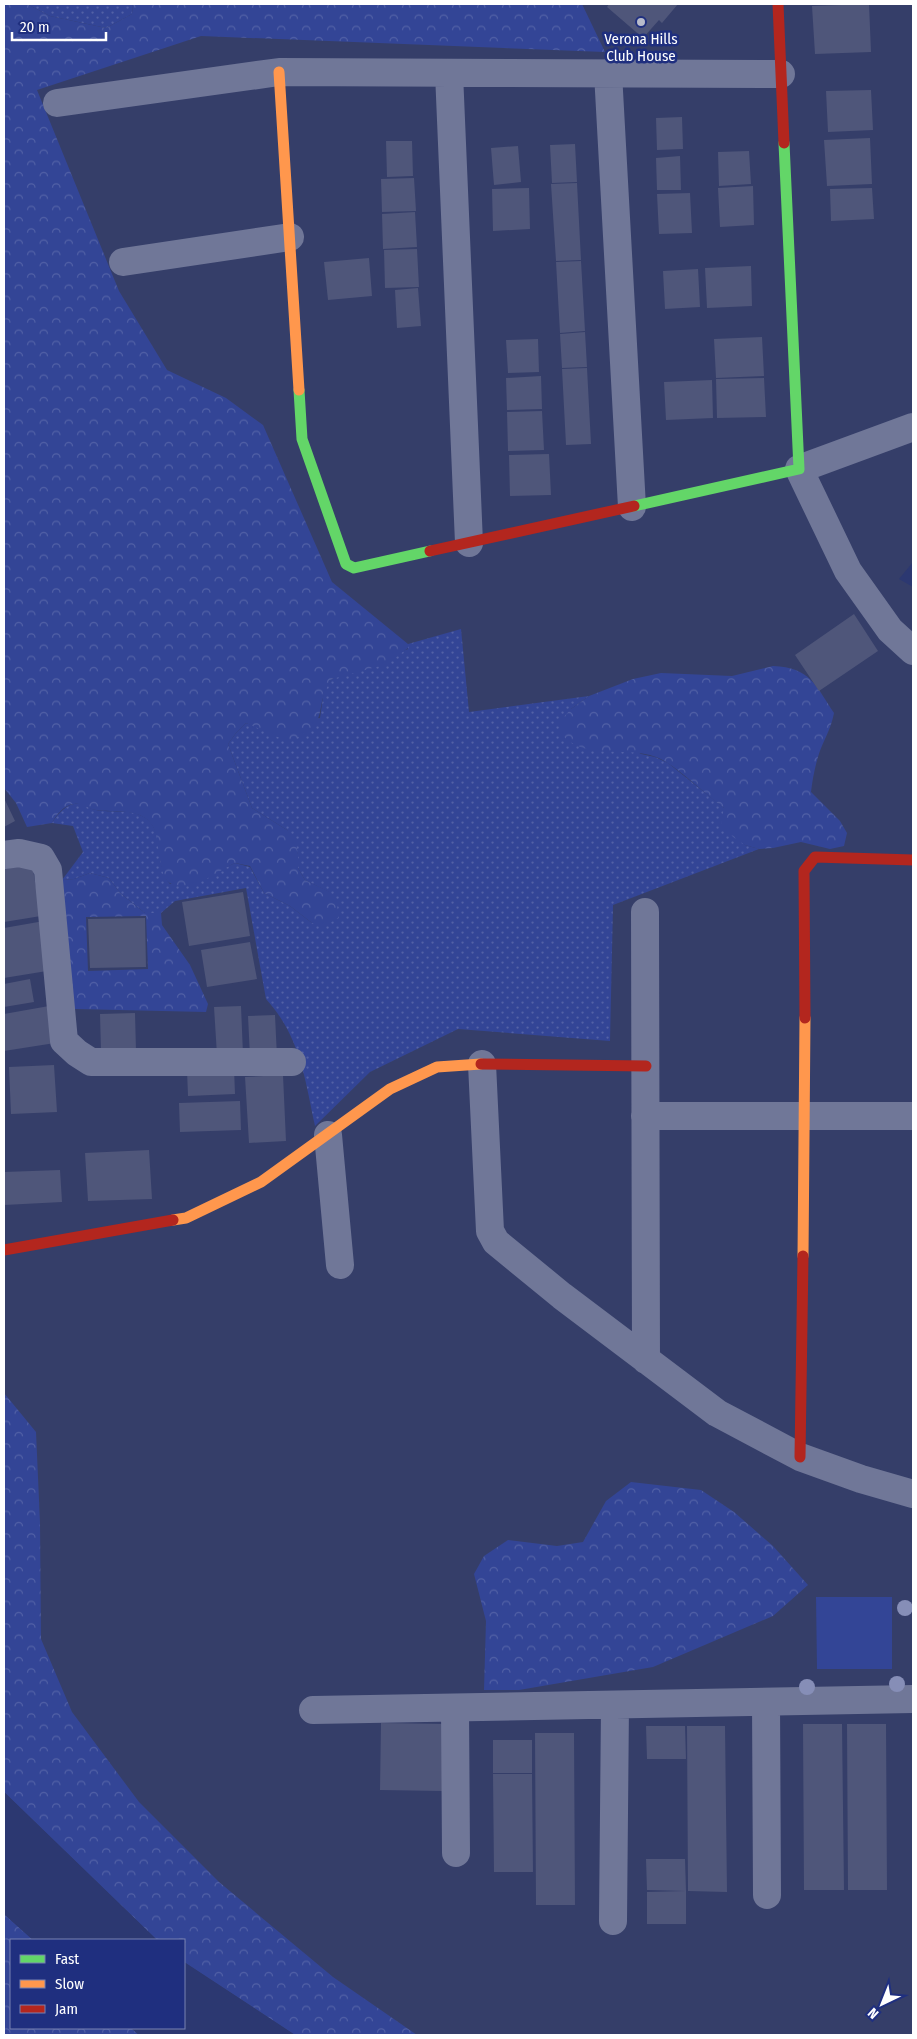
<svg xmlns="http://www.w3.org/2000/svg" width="917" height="2039" font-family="'Fira Sans Condensed',sans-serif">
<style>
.grass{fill:url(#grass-dots)}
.forest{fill:url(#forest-crowns);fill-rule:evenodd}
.pitch{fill:#334596}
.water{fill:#2c3871}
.building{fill:#4f567a}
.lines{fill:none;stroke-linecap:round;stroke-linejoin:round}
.street{stroke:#707798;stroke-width:28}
.fast{stroke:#63d668;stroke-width:11}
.slow{stroke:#ff974d;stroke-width:11}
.jam{stroke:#b3261e;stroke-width:11}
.tree{fill:#868eb7}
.poi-dot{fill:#b8bbca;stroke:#1f2f7f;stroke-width:2}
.labels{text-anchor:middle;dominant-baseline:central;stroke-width:5;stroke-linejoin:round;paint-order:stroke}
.poi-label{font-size:15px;fill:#fff;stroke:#1f2f7f}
</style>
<defs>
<pattern id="grass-dots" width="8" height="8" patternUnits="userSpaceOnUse" patternTransform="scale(1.25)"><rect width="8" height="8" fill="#334596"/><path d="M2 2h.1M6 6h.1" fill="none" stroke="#5261a6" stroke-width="1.8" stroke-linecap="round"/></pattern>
<pattern id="forest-crowns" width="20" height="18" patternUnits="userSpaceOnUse" patternTransform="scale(1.25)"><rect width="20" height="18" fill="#334596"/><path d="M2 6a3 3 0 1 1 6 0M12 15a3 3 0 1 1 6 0" fill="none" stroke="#5261a6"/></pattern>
</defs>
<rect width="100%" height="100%" fill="#353e69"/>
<path class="grass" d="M 27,4 L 133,4 L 132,14 L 106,28 L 50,16 Z
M 461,629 L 469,712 L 589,696 L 571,709 L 641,754 L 655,757 L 668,763 L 724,808 L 745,845 L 759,849 L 613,905 L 610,1041 L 458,1029 L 370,1072 L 315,1126 C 305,1079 300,1036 266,999 L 246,888 L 175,901 L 161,913 L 145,913 L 120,893 L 109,878 L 90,873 L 74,879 L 62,880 L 83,852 L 73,826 L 52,823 C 58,813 69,801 82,804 C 86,805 89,808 92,809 C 108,814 127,808 142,816 C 167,828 153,865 170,884 L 222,869 L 235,863 L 250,867 L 264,893 L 290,906 L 312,923 L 329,892 L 305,880 L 298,868 L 298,854 L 287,830 L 252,808 L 228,744 L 236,733 L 246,723 L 260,728 L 320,718 L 324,690 L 332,679 L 408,649 L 408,644 Z"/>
<path class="forest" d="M 4,4 L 27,4 L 50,16 L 106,28 L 132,14 L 133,4 L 582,4 L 605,52 L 201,36 L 37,90 L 119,291 L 167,370 L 226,398 L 263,425 L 332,582 L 408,644 L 408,648 L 387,664 L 332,679 C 311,709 334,725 287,741 L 246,723 L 236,733 L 228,744 L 252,808 L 287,830 L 295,840 L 298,854 L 298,868 L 305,880 L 330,892 L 337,904 L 338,918 L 326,925 L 312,923 L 290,906 L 264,893 L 250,866 L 235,863 C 215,872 195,892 172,884 C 157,880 161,838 152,825 C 140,807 114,813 96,810 C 88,809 82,802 74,804 C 64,805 56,815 52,823 L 27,827 L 16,803 L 4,788 Z
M 773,666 C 810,667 816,686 834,713 C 832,723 829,730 825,739 C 817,755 813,775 811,792 L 840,821 L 847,833 L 844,846 L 830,849 L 801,842 L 773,848 L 759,849 L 745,845 L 733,837 L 721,823 L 724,808 C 706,795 675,764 656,757 C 624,745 587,762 561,734 L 561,720 L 571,709 L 589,696 L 633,679 L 661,673 L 732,676 Z
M 90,873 L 109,878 L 120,893 L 145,913 L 161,913 L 162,925 L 190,965 L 208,1004 L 206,1012 L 75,1009 L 72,1005 L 62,880 L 74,879 ZM 146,916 L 148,969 L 88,971 L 86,917 Z
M 4,1393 L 36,1432 L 40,1523 L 41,1639 L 72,1712 L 139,1802 L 219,1882 L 333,1977 L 417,2035 L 295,2035 L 184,1962 L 184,1940 L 157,1940 L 4,1792 Z
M 631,1482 L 701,1490 L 734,1512 L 773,1546 L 808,1585 L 773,1616 L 653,1667 L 519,1690 L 484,1690 L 486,1621 L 474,1574 L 484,1556 L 508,1540 L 557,1546 L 583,1542 L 606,1501 Z
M 4,1914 L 33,1940 L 11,1940 L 11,2028 L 131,2028 L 139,2035 L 4,2035 Z"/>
<path class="pitch" d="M 816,1597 L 892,1597 L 892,1669 L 817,1669 Z"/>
<path class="water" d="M 913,562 L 913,587 L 899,579 Z
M 4,1792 L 157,1940 L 33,1940 L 4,1914 Z
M 184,1962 L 295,2035 L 139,2035 L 131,2028 L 184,2028 Z"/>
<path class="building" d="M 609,4 L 678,4 L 662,23 L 659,20 L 643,38 L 607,7 Z
M 869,4 L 871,52 L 815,54 L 812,6 Z
M 871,90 L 873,130 L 828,132 L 826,91 Z
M 682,117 L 683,149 L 657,150 L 656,118 Z
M 870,138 L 872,184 L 827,186 L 824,140 Z
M 386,141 L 412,141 L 413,176 L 387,177 Z
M 575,144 L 577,182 L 552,183 L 550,145 Z
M 518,146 L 521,182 L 494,185 L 491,148 Z
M 749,151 L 751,184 L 719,186 L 718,152 Z
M 680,156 L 681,190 L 657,190 L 656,158 Z
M 414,178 L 416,211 L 382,212 L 381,179 Z
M 577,183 L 581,260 L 556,261 L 551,184 Z
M 753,186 L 754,225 L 720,227 L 718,188 Z
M 529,188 L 530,229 L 493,231 L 492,189 Z
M 872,188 L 874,219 L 831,221 L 830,189 Z
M 690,193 L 692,233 L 659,234 L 657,194 Z
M 415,212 L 417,247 L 383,249 L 382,214 Z
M 417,249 L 419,287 L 385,288 L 384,250 Z
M 369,258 L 372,296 L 328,300 L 324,262 Z
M 581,261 L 585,331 L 560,333 L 556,262 Z
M 751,266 L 752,306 L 707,308 L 705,268 Z
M 698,269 L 700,307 L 665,309 L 663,271 Z
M 418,288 L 421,326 L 397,328 L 395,290 Z
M 585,332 L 587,367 L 562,368 L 560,334 Z
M 762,337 L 764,376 L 716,378 L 714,339 Z
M 538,339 L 539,372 L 508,373 L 506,340 Z
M 587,368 L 591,444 L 566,445 L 562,369 Z
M 541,376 L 542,409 L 507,410 L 506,378 Z
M 764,378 L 766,417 L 717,418 L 716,379 Z
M 712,380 L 713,418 L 666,420 L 664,382 Z
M 542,411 L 544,450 L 508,451 L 507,412 Z
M 549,454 L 551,495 L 510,496 L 509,455 Z
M 854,614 L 878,651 L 819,691 L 795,655 Z
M 4,798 L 15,821 L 4,827 Z
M 32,864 L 41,916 L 4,922 L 4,869 Z
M 243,892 L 250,936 L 189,946 L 182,902 Z
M 145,918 L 146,967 L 90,968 L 88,919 Z
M 44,921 L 53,970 L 4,978 L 4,928 Z
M 250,942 L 257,979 L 207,987 L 201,950 Z
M 30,979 L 34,1002 L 4,1007 L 4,984 Z
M 49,1006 L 55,1043 L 4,1051 L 4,1014 Z
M 241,1006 L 243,1054 L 217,1055 L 214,1007 Z
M 135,1013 L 136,1051 L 101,1051 L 100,1014 Z
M 275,1015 L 277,1057 L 250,1057 L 248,1016 Z
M 54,1065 L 57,1112 L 11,1114 L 9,1067 Z
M 234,1068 L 235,1094 L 188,1096 L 187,1070 Z
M 283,1075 L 286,1141 L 249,1143 L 245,1077 Z
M 240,1101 L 241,1130 L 180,1132 L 179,1103 Z
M 149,1150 L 152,1199 L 88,1201 L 85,1153 Z
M 60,1170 L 62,1202 L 4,1205 L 4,1172 Z
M 381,1723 L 445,1724 L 443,1791 L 380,1790 Z
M 803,1724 L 842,1724 L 844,1890 L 804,1890 Z
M 847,1724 L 886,1724 L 887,1890 L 848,1890 Z
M 646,1726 L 685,1726 L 686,1759 L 647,1759 Z
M 687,1726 L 725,1726 L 727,1892 L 688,1891 Z
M 535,1733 L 574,1733 L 575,1905 L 536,1905 Z
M 493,1740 L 532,1740 L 532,1773 L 493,1773 Z
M 493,1774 L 532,1774 L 533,1872 L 494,1872 Z
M 646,1859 L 685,1859 L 686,1891 L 647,1890 Z
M 686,1891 L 686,1924 L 647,1924 L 647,1892 Z"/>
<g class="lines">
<path class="street" d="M 449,73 L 469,543
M 608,73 L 632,507
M 57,103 L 279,72 L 781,74
M 123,262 L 290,237
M 913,427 L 799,469 L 848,571 L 890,630 L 913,651
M 4,855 L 19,853 L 41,858 L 48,870 L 64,1041 L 77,1053 L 91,1062 L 292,1062
M 645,912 L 646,1360
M 482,1064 L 490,1231 L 496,1242 L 562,1296 L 717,1413 L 800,1457 L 861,1479 L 913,1494
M 645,1116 L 913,1116
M 328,1135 L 340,1265
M 766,1702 L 767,1895
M 455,1708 L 456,1853
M 313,1710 L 913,1699
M 613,1921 L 615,1705"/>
<path class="fast" d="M 299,390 L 302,439 L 346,564 L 354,568 L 430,551
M 634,506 L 799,469 L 784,143"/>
<path class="slow" d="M 279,72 L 299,390
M 173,1220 L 186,1218 L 261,1182 L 390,1089 L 437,1067 L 481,1064
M 803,1256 L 805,1018"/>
<path class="jam" d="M 778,4 L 784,143
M 430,551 L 634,506
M 805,1018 L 804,871 L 815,857 L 913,860
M 481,1064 L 646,1066
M 4,1250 L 173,1220
M 800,1457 L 803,1256"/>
</g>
<g class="tree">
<circle cx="905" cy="1608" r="8"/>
<circle cx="897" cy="1684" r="8"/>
<circle cx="807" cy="1687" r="8"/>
</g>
<circle class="poi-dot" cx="641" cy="22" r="5"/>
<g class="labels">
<g class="poi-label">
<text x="641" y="39">Verona Hills<tspan x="641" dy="17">Club House</tspan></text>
</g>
</g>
<rect width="917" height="2039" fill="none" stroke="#ffffff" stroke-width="10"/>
<rect x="10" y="1939" width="175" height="90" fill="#1f2f7f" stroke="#7982b2"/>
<rect x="20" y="1955" width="25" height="8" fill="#63d668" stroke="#7982b2"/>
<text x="55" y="1964" font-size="15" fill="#ffffff">Fast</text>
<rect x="20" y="1980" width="25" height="8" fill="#ff974d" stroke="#7982b2"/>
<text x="55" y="1989" font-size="15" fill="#ffffff">Slow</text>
<rect x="20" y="2005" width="25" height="8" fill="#b3261e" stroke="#7982b2"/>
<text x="55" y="2014" font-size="15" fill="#ffffff">Jam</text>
<g transform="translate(882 2004) rotate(223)" stroke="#1f2f7f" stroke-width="4" paint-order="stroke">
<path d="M0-4L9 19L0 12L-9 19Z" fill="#ffffff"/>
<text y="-8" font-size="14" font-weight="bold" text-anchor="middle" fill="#ffffff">N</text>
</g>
<path d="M12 32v8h94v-8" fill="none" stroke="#ffffff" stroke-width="2.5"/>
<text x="20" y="32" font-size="15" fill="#ffffff" stroke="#1f2f7f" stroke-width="4" paint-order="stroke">20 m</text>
</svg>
